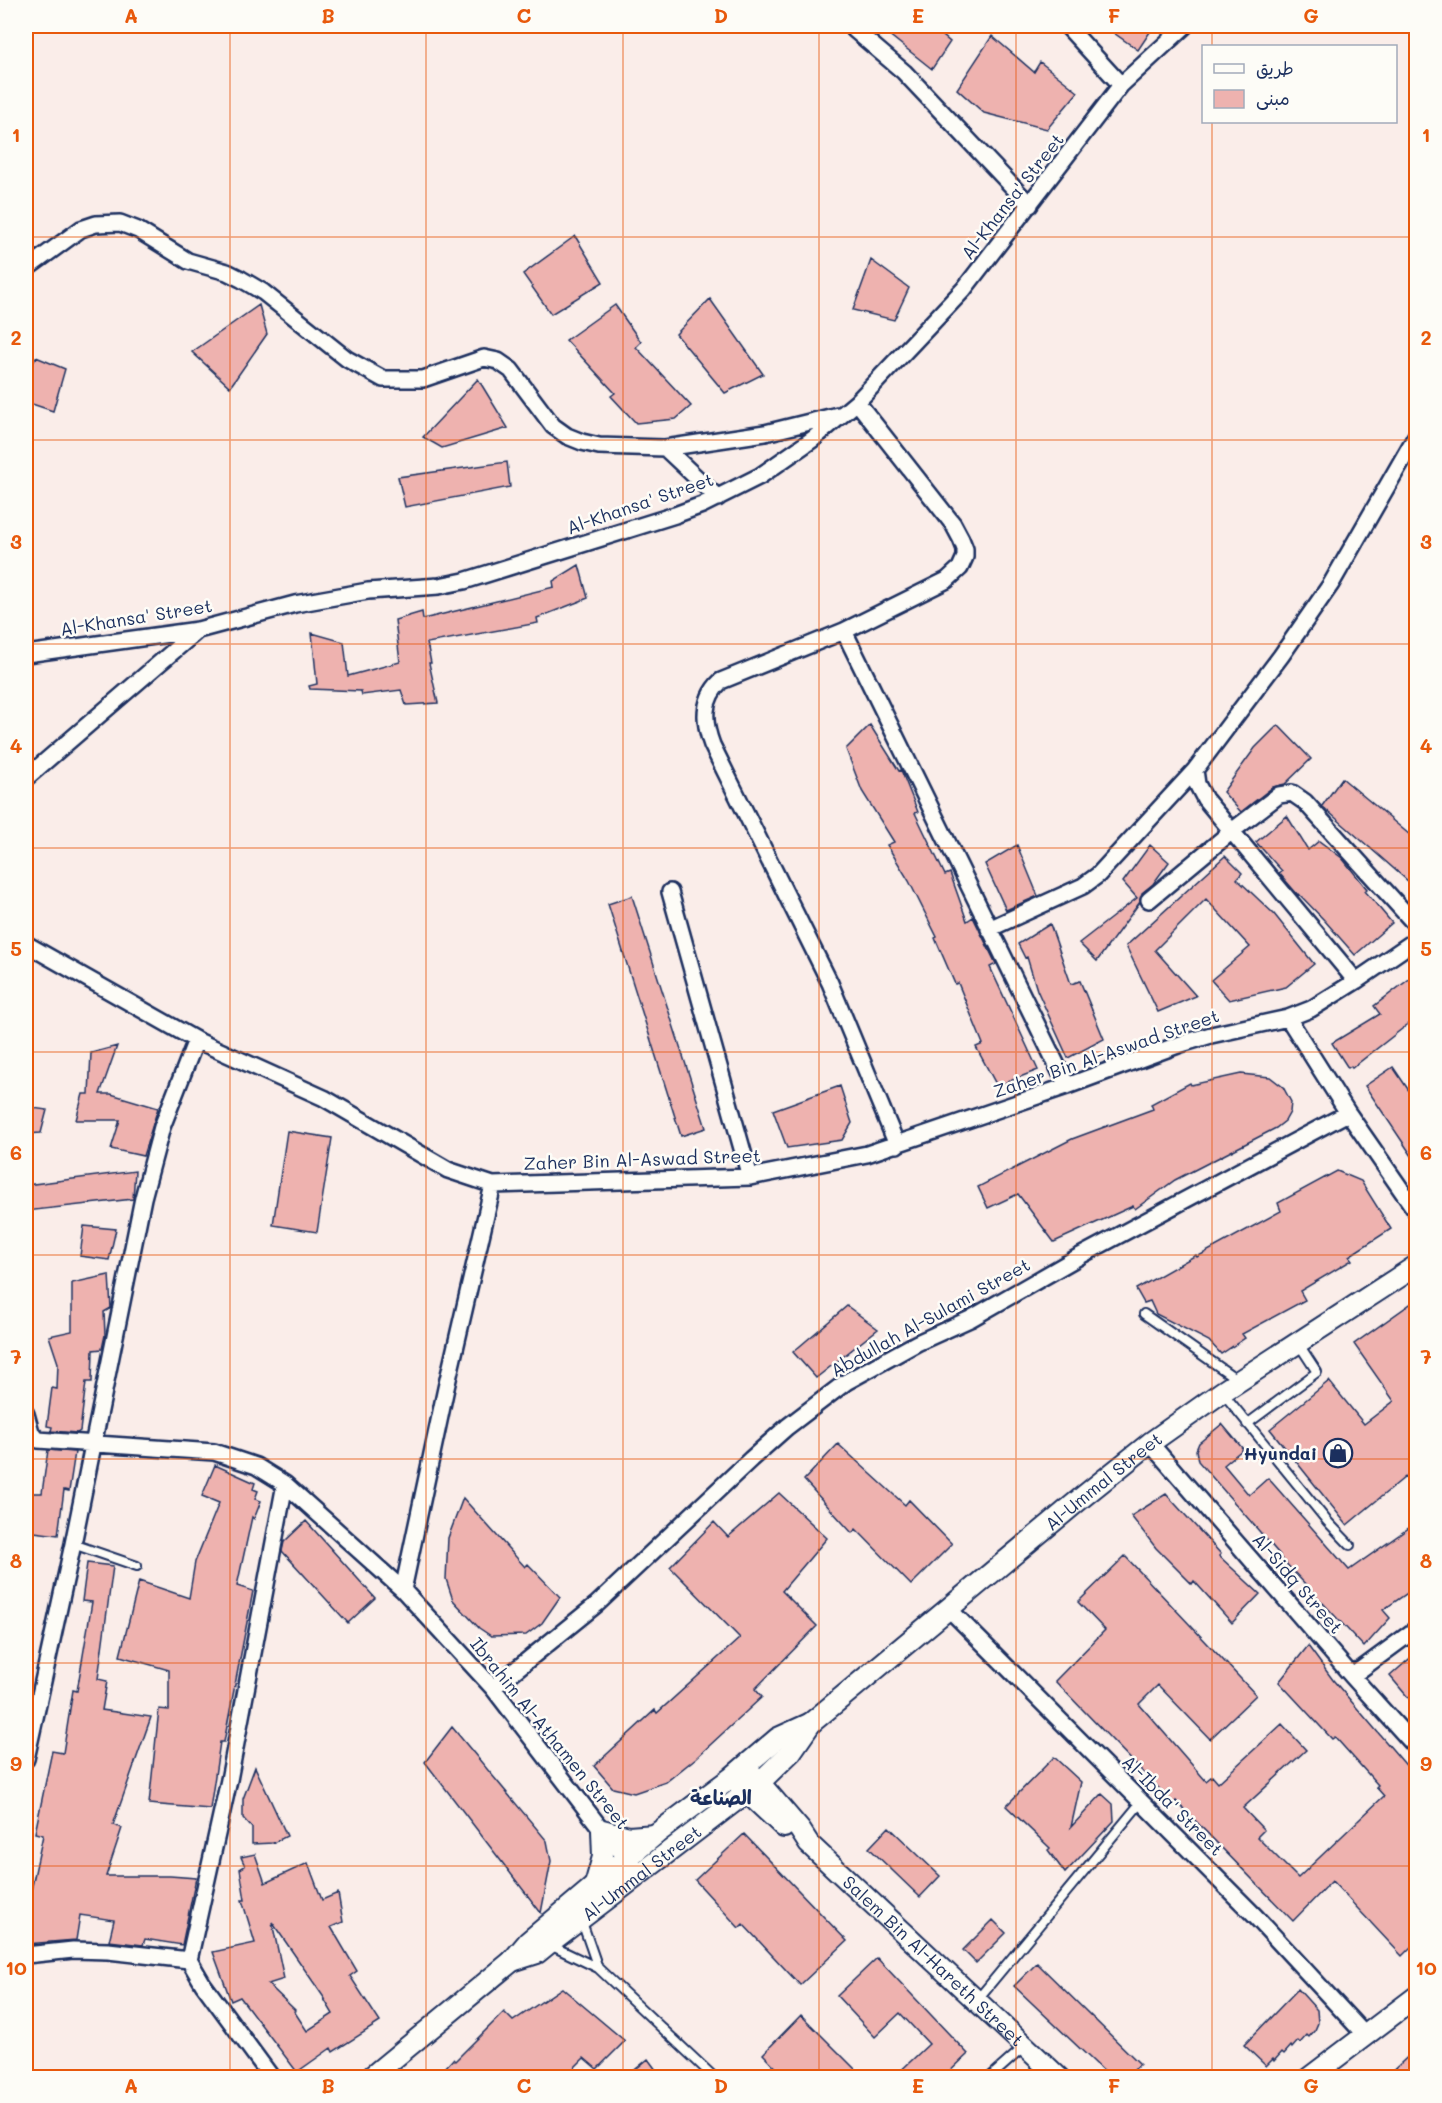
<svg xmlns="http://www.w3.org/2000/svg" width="1442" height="2103" font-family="Mali,'Playpen Sans Arabic',sans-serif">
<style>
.building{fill:#eeb2af;stroke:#1b2f5e;stroke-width:1.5;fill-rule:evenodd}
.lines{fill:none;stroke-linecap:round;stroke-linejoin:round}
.service-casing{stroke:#1b2f5e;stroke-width:12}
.minor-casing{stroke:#1b2f5e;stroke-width:20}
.tertiary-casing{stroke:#1b2f5e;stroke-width:24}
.service{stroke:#fdfcf7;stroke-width:8}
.minor{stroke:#fdfcf7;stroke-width:15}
.tertiary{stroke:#fdfcf7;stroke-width:20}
.grid{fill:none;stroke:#e8590c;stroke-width:1.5;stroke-opacity:0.55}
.labels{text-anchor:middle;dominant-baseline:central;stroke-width:5;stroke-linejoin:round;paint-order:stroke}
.street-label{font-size:18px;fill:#1b2f5e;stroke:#fdfcf7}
.poi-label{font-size:18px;font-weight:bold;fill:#1b2f5e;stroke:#fdfcf7;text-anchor:end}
.neighbourhood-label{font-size:20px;font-weight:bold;fill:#1b2f5e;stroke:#fdfcf7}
.neatline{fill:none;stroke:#e8590c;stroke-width:2}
.grid-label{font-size:20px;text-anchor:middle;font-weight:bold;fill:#e8590c}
</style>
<rect width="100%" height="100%" fill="#faede9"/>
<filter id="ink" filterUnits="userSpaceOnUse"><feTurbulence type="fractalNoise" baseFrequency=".0167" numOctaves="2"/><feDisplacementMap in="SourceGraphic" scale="12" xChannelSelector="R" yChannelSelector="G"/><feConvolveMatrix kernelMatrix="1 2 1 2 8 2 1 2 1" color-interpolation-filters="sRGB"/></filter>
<g filter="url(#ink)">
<path class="building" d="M 878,26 L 931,26 L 950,42 L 932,69 Z
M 1104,26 L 1154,26 L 1138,50 Z
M 992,36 L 1034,72 L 1040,62 L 1078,92 L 1047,129 L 984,113 L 957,89 Z
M 575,236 L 603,282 L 551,314 L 523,274 Z
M 871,260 L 909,288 L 894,320 L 853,310 Z
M 710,299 L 763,374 L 725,393 L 676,334 Z
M 259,305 L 267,334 L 230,387 L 192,352 Z
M 615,305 L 641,342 L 636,347 L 691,406 L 676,419 L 636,423 L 611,396 L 615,393 L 566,340 Z
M 36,357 L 65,369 L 53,411 L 26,402 L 26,378 Z
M 478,379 L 508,428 L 442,448 L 423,437 Z
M 507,462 L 510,487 L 405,507 L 398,477 Z
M 579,565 L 588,598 L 537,618 L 538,623 L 427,643 L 431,663 L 429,663 L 438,703 L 406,705 L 401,690 L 362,695 L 361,691 L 310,689 L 309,686 L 317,684 L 312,633 L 344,642 L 348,676 L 400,662 L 395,620 L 422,612 L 423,619 L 554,587 L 553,581 Z
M 870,725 L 899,771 L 901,770 L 918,812 L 915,813 L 945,875 L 950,873 L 967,921 L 973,917 L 996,964 L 990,967 L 1038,1070 L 997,1086 L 976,1047 L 983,1044 L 958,983 L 955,984 L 935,938 L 937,937 L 909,881 L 887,845 L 894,842 L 862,791 L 846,749 Z
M 1278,725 L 1311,759 L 1285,784 L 1273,787 L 1241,812 L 1223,792 L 1255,748 Z
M 1342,778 L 1416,840 L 1416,888 L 1322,806 Z
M 1287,816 L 1308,850 L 1319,841 L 1342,858 L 1367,889 L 1365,891 L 1392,923 L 1355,955 L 1325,921 L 1299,894 L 1298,895 L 1279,873 L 1282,871 L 1256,842 Z
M 1017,845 L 1038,896 L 1006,910 L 985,864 Z
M 1150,845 L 1169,862 L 1153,884 L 1142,893 L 1140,902 L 1097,961 L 1079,943 L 1137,898 L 1123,882 Z
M 1225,856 L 1242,873 L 1237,879 L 1274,914 L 1314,964 L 1286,987 L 1229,1000 L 1211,980 L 1250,947 L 1206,899 L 1155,950 L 1196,996 L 1158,1012 L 1126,946 Z
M 632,896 L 706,1128 L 681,1136 L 608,904 Z
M 1050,924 L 1071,984 L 1080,981 L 1104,1039 L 1068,1058 L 1037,990 L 1027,957 L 1025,958 L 1018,944 Z
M 1416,974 L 1416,1018 L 1352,1068 L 1351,1066 L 1348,1068 L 1332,1043 L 1380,1014 L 1374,1006 Z
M 117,1046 L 100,1094 L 111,1094 L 158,1108 L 143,1156 L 111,1149 L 120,1120 L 76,1120 L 83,1094 L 89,1094 L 91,1053 Z
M 1393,1067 L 1416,1101 L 1416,1162 L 1365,1086 Z
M 1241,1074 L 1270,1077 L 1283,1087 L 1291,1102 L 1290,1112 L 1285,1121 L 1276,1128 L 1175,1180 L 1135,1209 L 1133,1206 L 1054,1242 L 1018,1194 L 988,1208 L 978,1187 L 1072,1139 L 1153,1109 L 1151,1104 L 1190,1083 L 1191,1085 Z
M 840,1086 L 852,1123 L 842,1140 L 787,1148 L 773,1110 Z
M 26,1107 L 47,1110 L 41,1133 L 26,1134 Z
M 287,1131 L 332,1138 L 317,1232 L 273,1225 Z
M 135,1171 L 133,1199 L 26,1211 L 26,1185 Z
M 1337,1171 L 1361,1181 L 1391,1229 L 1349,1256 L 1352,1260 L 1300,1291 L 1305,1300 L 1242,1334 L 1245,1338 L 1221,1354 L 1209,1341 L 1156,1314 L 1150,1301 L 1144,1303 L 1136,1289 L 1196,1255 L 1197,1257 L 1281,1211 L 1278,1203 Z
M 84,1226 L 116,1229 L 109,1260 L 80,1256 Z
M 109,1275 L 111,1308 L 104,1312 L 105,1335 L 102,1349 L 93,1350 L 92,1382 L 86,1382 L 80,1431 L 77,1433 L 51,1431 L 52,1427 L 47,1426 L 52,1388 L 57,1389 L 58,1363 L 49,1336 L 72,1331 L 72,1283 Z
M 1416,1300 L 1416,1468 L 1347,1525 L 1270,1429 L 1329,1381 L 1364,1424 L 1394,1401 L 1354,1344 Z
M 847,1306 L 878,1329 L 816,1378 L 793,1352 Z
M 1222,1424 L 1243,1449 L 1224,1465 L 1249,1495 L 1268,1478 L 1349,1570 L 1416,1523 L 1416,1587 L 1383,1610 L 1390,1618 L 1364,1647 L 1279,1556 L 1280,1555 L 1198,1461 L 1196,1450 L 1199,1443 Z
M 838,1444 L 905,1505 L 909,1500 L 952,1544 L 911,1585 L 856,1529 L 852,1533 L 804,1480 Z
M 48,1450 L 75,1452 L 69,1491 L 64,1490 L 58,1535 L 26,1531 L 26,1493 L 42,1493 Z
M 215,1465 L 255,1483 L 253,1489 L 258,1491 L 255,1499 L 261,1501 L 254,1519 L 252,1517 L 237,1586 L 253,1591 L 224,1742 L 220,1742 L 210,1809 L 149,1804 L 159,1709 L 169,1710 L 169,1670 L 120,1656 L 139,1581 L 189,1598 L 195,1562 L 219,1503 L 202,1496 Z
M 779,1493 L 827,1538 L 782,1591 L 817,1626 L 755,1689 L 762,1697 L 696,1758 L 666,1782 L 634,1793 L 613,1788 L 594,1766 L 655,1710 L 657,1713 L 740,1638 L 670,1567 L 714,1522 L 728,1537 Z
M 1166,1494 L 1221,1554 L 1219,1556 L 1260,1594 L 1232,1623 L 1194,1581 L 1192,1584 L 1156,1548 L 1131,1516 Z
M 463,1498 L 525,1567 L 528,1564 L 560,1597 L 542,1623 L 526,1635 L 491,1636 L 479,1628 L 453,1600 L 446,1579 L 448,1538 Z
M 306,1521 L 375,1598 L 348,1623 L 282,1551 L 284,1542 Z
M 1125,1556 L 1256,1695 L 1210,1739 L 1158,1685 L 1139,1704 L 1206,1781 L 1212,1776 L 1218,1783 L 1282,1724 L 1306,1750 L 1243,1808 L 1264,1830 L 1257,1837 L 1298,1878 L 1384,1796 L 1376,1787 L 1378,1785 L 1335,1737 L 1332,1739 L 1279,1682 L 1308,1646 L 1333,1680 L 1416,1777 L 1416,1942 L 1402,1956 L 1332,1881 L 1293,1921 L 1176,1801 L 1174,1804 L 1055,1681 L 1105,1630 L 1078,1602 Z
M 87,1563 L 113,1566 L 98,1679 L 107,1681 L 102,1710 L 151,1717 L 113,1825 L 122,1828 L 106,1876 L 170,1876 L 196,1878 L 182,1945 L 145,1939 L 143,1945 L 109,1941 L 114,1920 L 80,1915 L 76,1940 L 26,1944 L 26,1914 L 43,1835 L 35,1833 L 52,1751 L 63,1753 L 73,1690 L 77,1691 L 92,1602 L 82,1601 Z
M 1416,1653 L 1416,1707 L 1390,1676 Z
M 452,1727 L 547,1841 L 551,1861 L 541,1913 L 425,1762 Z
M 1054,1757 L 1081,1782 L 1071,1827 L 1102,1794 L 1113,1804 L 1114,1821 L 1065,1873 L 1048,1850 L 1050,1848 L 1006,1806 Z
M 255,1767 L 287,1836 L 273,1843 L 252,1844 L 252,1828 L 243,1818 L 243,1799 Z
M 889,1827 L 940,1876 L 920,1897 L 869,1848 Z
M 744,1834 L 847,1941 L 800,1985 L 743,1924 L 739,1928 L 695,1880 Z
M 255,1854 L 265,1883 L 308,1863 L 322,1900 L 338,1893 L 343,1922 L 331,1927 L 357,1971 L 350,1976 L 380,2022 L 333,2052 L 331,2048 L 297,2072 L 240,1997 L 231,2001 L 213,1952 L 255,1943 L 242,1900 L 245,1900 L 240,1869 L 245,1866 L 241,1857 ZM 272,1922 L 325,1999 L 324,1999 L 333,2014 L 307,2031 L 294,2011 L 295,2010 L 268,1984 L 284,1979 Z
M 993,1920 L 1006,1933 L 976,1963 L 963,1950 Z
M 877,1958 L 968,2054 L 943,2078 L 893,2078 L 929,2044 L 900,2013 L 875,2037 L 837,1996 Z
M 1037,1963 L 1140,2064 L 1126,2078 L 1111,2078 L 1014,1986 Z
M 562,1988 L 625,2041 L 597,2069 L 584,2058 L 564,2078 L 436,2078 L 453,2059 L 455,2061 L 504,2012 L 513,2021 Z
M 1298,1989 L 1317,2010 L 1318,2023 L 1315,2030 L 1309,2037 L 1307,2035 L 1300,2043 L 1298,2041 L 1292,2048 L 1291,2046 L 1284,2054 L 1282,2052 L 1274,2061 L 1273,2059 L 1266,2066 L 1244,2045 Z
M 801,2015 L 864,2078 L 786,2078 L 763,2054 Z
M 1416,2049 L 1416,2078 L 1385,2078 Z
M 648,2059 L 662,2078 L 625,2078 Z"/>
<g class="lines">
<g class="service-casing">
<path id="service" d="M 1144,1314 L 1238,1380
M 1223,1393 L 1327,1521 L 1350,1545
M 1247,1424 L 1317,1372 L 1298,1343
M 73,1544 L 137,1566
M 581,1919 L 598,1968
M 550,1945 L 598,1968 L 715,2078
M 977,2000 L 1142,1801
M 989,2078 L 1024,2047"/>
</g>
<g class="minor-casing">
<path id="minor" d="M 850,26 L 904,72 L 1030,205
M 1067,26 L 1121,85
M 26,269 L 81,229 L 96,224 L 120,223 L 138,230 L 188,261 L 227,272 L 241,279 L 263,292 L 347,359 L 383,379 L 423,379 L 484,358 L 498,361 L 511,370 L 553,426 L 567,436 L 582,442 L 599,446 L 665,448 L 718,498
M 857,402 L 953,524 L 961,539 L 965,549 L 965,557 L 960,568 L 947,580 L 844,631 L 1067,1086
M 665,448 L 765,433 L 838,415
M 844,631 L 721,681 C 702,699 703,721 712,745 L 830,983 L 897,1145
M 26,654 L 198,630 L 295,604 L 368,591 L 439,586 L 464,581 L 675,515 L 702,505 L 760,476 L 813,439 L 857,402 L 964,289 L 1121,85 L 1185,26
M 1195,770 L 1197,784 L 1205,799 L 1356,981
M 26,778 L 198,630
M 670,892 L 750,1177
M 1149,900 L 1232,831 L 1279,795 L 1292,793 L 1305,802 L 1416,925
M 989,929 L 1083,886 L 1098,875 L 1195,770 L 1281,656 L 1331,584 L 1416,436
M 26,944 L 196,1040 L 324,1098 L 448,1170 L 493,1185 L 750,1177 L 867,1154 L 1067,1086 L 1178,1045 L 1211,1035 L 1288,1018 L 1311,1009 L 1356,981 L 1416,940
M 1288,1018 L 1348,1113 L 1416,1211
M 26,1414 L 31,1432 L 38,1440 L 214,1452 L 256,1466 L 285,1484 L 403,1590 L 493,1688 L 602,1830 L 634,1867
M 1150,1443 L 1352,1676 L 1416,1747
M 403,1590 L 446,1388 L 493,1185
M 948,1608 L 1255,1916 L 1365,2035
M 1352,1676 L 1416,1629
M 493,1688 L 597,1604 L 751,1459 L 787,1427 L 846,1382 L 917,1343 L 970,1319 L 1080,1256 L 1348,1113
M 26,1759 L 73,1544 L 143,1198 L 162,1127 L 196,1040
M 26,1955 L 73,1950 L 108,1951 L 189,1960
M 272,2078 L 203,1984 L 189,1960 L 229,1780 L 285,1484"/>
</g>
<g class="tertiary-casing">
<g id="tertiary">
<path id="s1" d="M 752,1774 L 800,1830 L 809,1844 L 1059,2078"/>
<path d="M 738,1784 L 784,1827"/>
<path d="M 595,1885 L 603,1857 L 602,1830 L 629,1837 L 655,1835"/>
<path id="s2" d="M 512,1961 L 537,1953 L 548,1944 L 760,1782 L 791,1752 L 811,1723 L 1085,1495 L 1150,1443 L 1222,1392 L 1416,1266"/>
<path d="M 370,2078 L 512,1961 L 528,1942 L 656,1834 L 731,1778 L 778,1738 L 811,1723"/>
<path d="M 1309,2078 L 1416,1997"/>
</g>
</g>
<use href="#service" class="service"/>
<use href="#minor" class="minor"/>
<use href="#tertiary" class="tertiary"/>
</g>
</g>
<path class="grid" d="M 230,26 L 230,2078M 426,26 L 426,2078M 623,26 L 623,2078M 819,26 L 819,2078M 1016,26 L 1016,2078M 1212,26 L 1212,46M 1212,122 L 1212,2078M 26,237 L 1416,237M 26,440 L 1416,440M 26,644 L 1416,644M 26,848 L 1416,848M 26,1052 L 1416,1052M 26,1255 L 1416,1255M 26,1459 L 1416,1459M 26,1663 L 1416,1663M 26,1866 L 1416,1866"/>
<defs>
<g id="shop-ring" transform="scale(1.5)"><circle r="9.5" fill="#fdfcf7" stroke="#1b2f5e" stroke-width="1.5"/><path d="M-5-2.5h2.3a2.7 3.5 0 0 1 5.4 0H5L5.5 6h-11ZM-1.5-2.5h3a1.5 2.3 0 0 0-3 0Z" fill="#1b2f5e"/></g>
</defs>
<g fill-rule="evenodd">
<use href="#shop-ring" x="1338" y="1453"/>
</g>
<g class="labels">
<g class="street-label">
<text transform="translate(1012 196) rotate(-52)">Al-Khansa' Street</text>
<text transform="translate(640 503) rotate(-19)">Al-Khansa' Street</text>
<text transform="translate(136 617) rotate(-9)">Al-Khansa' Street</text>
<text transform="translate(1106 1053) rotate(-19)">Zaher Bin Al-Aswad Street</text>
<text transform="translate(642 1159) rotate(-2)">Zaher Bin Al-Aswad Street</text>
<text transform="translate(930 1317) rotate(-29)">Abdullah Al-Sulami Street</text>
<text stroke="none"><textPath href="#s2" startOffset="765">Al-Ummal Street</textPath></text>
<text transform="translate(1298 1583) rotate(49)">Al-Sidq Street</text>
<text transform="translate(550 1733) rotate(51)">Ibrahim Al-Athamen Street</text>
<text transform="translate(1173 1805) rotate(45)">Al-Ibda' Street</text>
<text stroke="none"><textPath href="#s2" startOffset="158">Al-Ummal Street</textPath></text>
<text stroke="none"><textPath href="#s1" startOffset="261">Salem Bin Al-Hareth Street</textPath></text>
</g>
<g class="poi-label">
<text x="1317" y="1453">Hyundai</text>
</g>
<g class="neighbourhood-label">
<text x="721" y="1797">الصناعة</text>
</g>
</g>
<rect width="1442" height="2103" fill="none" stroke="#fdfcf7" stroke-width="66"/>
<rect x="1202" y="45" width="195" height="78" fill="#fdfcf7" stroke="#a3aaba" stroke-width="1.5"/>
<rect x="1214" y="64" width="30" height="9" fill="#fdfcf7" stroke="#a3aaba" stroke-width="1.5"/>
<text x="1256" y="75" font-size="18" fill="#1b2f5e">طريق</text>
<rect x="1214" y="90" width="30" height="18" fill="#eeb2af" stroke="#a3aaba" stroke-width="1.5"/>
<text x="1256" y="105" font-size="18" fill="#1b2f5e">مبنى</text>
<rect x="33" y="33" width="1376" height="2037" class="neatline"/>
<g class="grid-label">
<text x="131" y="23">A</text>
<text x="328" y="23">B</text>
<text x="524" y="23">C</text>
<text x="721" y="23">D</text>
<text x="918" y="23">E</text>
<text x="1114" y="23">F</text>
<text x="1311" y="23">G</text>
<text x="16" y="142">1</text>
<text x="1426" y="142">1</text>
<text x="16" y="345">2</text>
<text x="1426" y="345">2</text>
<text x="16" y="549">3</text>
<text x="1426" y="549">3</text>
<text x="16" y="753">4</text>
<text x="1426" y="753">4</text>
<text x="16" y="956">5</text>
<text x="1426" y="956">5</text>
<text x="16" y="1160">6</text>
<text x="1426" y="1160">6</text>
<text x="16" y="1364">7</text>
<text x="1426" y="1364">7</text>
<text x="16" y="1568">8</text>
<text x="1426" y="1568">8</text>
<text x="16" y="1771">9</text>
<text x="1426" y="1771">9</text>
<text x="16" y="1975">10</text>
<text x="1426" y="1975">10</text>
<text x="131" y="2093">A</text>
<text x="328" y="2093">B</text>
<text x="524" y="2093">C</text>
<text x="721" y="2093">D</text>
<text x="918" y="2093">E</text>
<text x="1114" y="2093">F</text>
<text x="1311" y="2093">G</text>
</g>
</svg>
